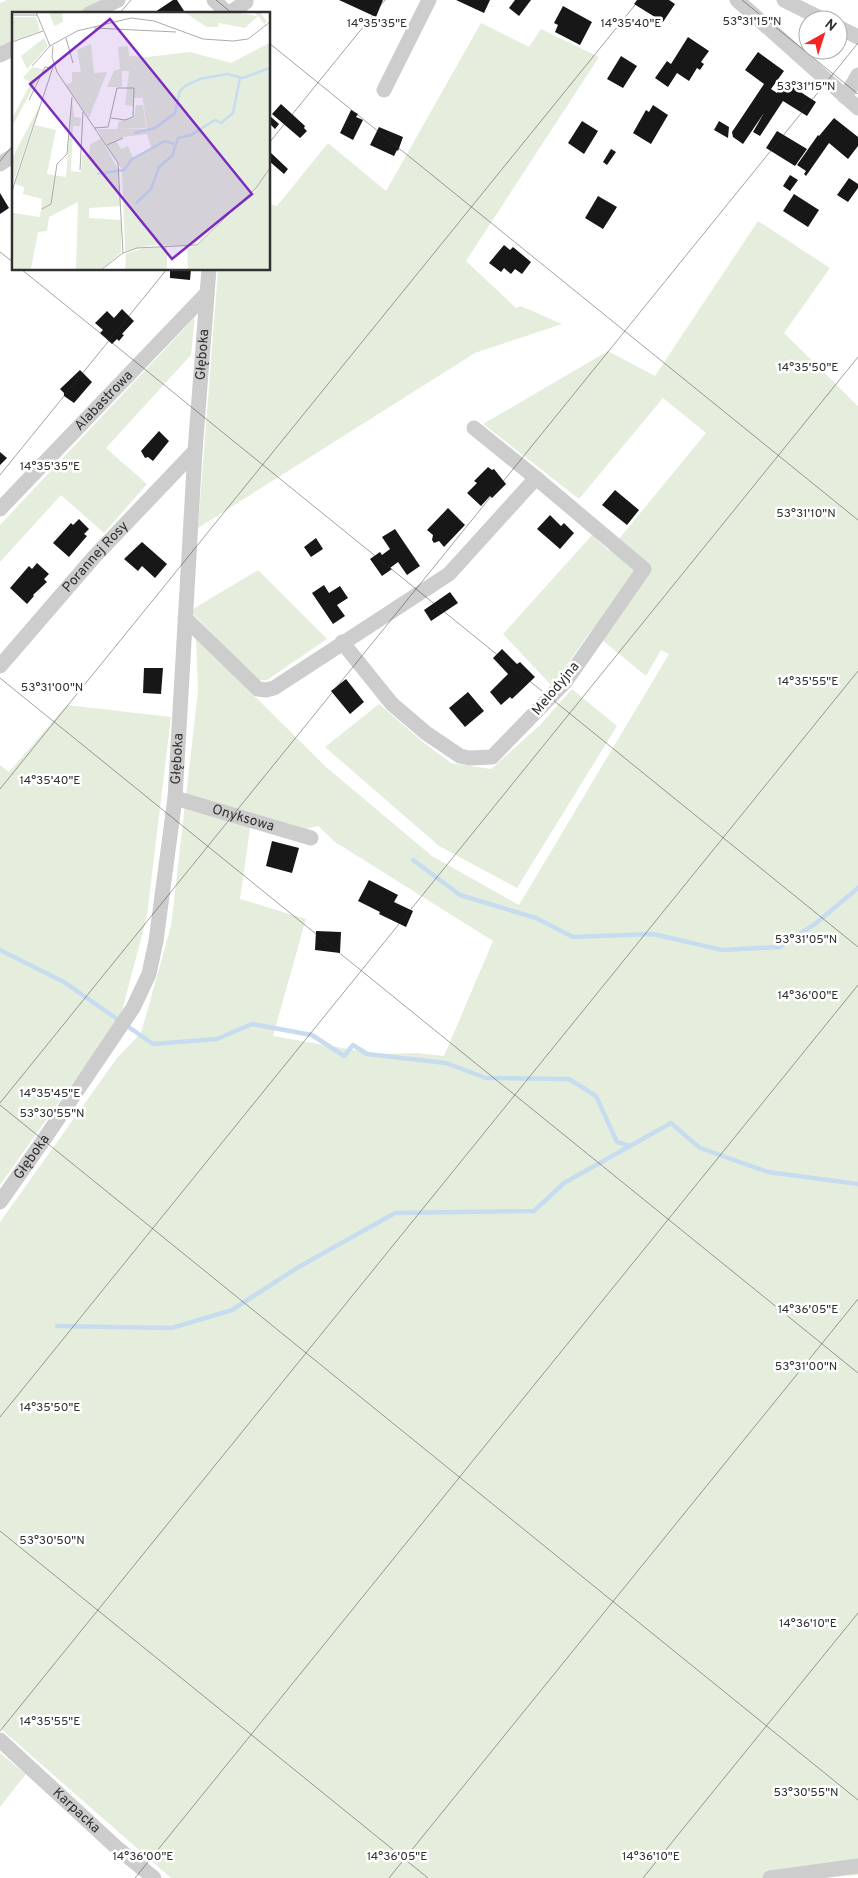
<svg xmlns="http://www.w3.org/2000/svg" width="858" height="1878" font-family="Overpass,sans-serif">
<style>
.green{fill:#e5eedd;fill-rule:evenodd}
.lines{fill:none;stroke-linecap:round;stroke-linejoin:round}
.stream{stroke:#c7ddef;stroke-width:4.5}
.building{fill:#171717}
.minor{stroke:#cdcdcd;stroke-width:15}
.ticks{fill:none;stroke:#303030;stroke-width:1;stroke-opacity:0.45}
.labels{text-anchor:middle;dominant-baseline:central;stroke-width:5;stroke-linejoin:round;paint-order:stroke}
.street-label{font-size:14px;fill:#303030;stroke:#fff}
.inset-river{fill:none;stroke:#c7ddef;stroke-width:2.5}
.inset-road{fill:none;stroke:#acacac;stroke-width:1}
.view{fill:#7b2cbf;fill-opacity:0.15;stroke:#7b2cbf;stroke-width:2.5}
.inset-edge{fill:none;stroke:#303030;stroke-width:2.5}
.ticks-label{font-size:12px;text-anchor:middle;fill:#303030;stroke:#fff;stroke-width:5;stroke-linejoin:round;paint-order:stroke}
</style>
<rect width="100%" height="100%" fill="#fff"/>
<path class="green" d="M 7,0 L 106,0 L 76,14 L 14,14 L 14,43 L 0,49 L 0,3 Z
M 481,23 L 529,47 L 541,29 L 599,57 L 466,261 L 516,308 L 521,306 L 562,324 L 475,353 L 198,528 L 218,269 L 269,269 L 269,204 L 277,206 L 328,143 L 386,191 Z
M 758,221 L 830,268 L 784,333 L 858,406 L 858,1875 L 805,1878 L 171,1878 L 0,1728 L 0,1222 L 117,1058 L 141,1033 L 171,926 L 198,691 L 196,638 L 326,767 L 432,856 L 519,905 L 669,654 L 661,650 L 646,676 L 591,631 L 552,686 L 503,634 L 592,535 L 609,551 L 706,433 L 663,398 L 579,499 L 483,424 L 608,351 L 655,376 ZM 252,815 L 305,829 L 318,826 L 335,842 L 493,941 L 444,1056 L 417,1053 L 377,1054 L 273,1036 L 306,919 L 240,899 Z
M 195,317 L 191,355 L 106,448 L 147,484 L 104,533 L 61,495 L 0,562 L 0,525 Z
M 258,570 L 327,639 L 267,680 L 258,680 L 193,614 L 193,609 Z
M 572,689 L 617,726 L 517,888 L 439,846 L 325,747 L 379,704 L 423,742 L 451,763 L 491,769 L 540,725 Z
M 67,705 L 171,717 L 147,916 L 121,1015 L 0,1185 L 0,765 L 9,772 Z
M 0,1753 L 26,1774 L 0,1807 Z"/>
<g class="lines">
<path class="stream" d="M 413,860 L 460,895 L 536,918 L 573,937 L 653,934 L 722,950 L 780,947 L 815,924 L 858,888
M 0,950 L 64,982 L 153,1044 L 217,1039 L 252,1024 L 312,1035 L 344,1056 L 353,1045 L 367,1054 L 446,1063 L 486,1078 L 569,1079 L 596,1096 L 617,1142 L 630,1146
M 57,1326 L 172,1328 L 232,1310 L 297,1268 L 395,1213 L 534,1211 L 564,1183 L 671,1123 L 700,1148 L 768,1172 L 858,1184"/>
</g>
<path class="building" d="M 173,0 L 177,0 L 186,14 L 152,14 Z
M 339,0 L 383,0 L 376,17 Z
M 456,0 L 490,0 L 484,13 Z
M 515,0 L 531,0 L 519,16 L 509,8 Z
M 637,0 L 669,0 L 675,4 L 663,22 L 634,4 Z
M 563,6 L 592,22 L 580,45 L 555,32 L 558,25 L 554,23 Z
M 688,37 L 709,51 L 701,62 L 704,64 L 700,70 L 697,68 L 689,81 L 677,73 L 668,87 L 655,78 L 667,61 L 671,64 Z
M 758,52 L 784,71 L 771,89 L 777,93 L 785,82 L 816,102 L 807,116 L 783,101 L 760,136 L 753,132 L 764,113 L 743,144 L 733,137 L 732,132 L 764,84 L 745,70 Z
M 621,56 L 637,66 L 623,88 L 607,79 Z
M 281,104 L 305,126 L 304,128 L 307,131 L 300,138 L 272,114 Z
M 653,105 L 668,115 L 651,144 L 633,133 L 646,110 L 649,112 Z
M 351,110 L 358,114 L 356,117 L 363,120 L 353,140 L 340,133 Z
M 270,116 L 279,124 L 275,129 L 269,123 Z
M 834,118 L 858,137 L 858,146 L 848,159 L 829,143 L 806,176 L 804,174 L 806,171 L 797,165 L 818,135 L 819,136 Z
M 582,121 L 598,131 L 584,154 L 568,143 Z
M 719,121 L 729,127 L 728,138 L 714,130 Z
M 379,127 L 403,137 L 398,151 L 397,150 L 394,156 L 370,145 Z
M 777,131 L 807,149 L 795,166 L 766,148 Z
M 611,149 L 616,152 L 607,165 L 603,162 Z
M 270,152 L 288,169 L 284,174 L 269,161 Z
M 790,175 L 798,180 L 790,191 L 783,186 Z
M 849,178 L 858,184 L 858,188 L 848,202 L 837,195 Z
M 0,193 L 9,208 L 0,214 Z
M 794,194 L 819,210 L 808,227 L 783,211 Z
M 598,196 L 617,207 L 603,229 L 585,218 Z
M 504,245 L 510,250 L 513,247 L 531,262 L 522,274 L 515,269 L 511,274 L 504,268 L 501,272 L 489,263 Z
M 170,269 L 191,269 L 190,280 L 170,278 Z
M 122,309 L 134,321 L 122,334 L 124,335 L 119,341 L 117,339 L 112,344 L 100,333 L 103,330 L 95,323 L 107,311 L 114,318 Z
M 80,370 L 92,382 L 74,403 L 64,396 L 64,393 L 60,389 Z
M 159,431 L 169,441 L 153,461 L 148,457 L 145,458 L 141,451 Z
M 0,452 L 7,458 L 0,465 Z
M 488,467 L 492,470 L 494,469 L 506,484 L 492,498 L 490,496 L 481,506 L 467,493 L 477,483 L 474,481 Z
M 615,490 L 639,510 L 627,525 L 602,505 Z
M 448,508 L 465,525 L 444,547 L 439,541 L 434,543 L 432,540 L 433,535 L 427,530 Z
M 550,515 L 561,526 L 564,523 L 574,533 L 560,549 L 537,529 Z
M 79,519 L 89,529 L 84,534 L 87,536 L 69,557 L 53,543 L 71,523 L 73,525 Z
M 395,529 L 420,566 L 407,575 L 398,562 L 390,568 L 392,569 L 382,576 L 370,559 L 380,552 L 382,555 L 390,549 L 382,537 Z
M 316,538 L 323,549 L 311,557 L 304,547 Z
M 142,542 L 167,564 L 155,578 L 142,566 L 138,571 L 124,559 Z
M 37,563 L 49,574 L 44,579 L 47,582 L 33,595 L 34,596 L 27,604 L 10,588 L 29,566 L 32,569 Z
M 324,585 L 329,593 L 340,586 L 348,598 L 337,605 L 345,616 L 333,624 L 312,593 Z
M 450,592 L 458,603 L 431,621 L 424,610 Z
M 502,649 L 517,664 L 520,662 L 535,677 L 512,699 L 510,697 L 501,705 L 490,692 L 508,674 L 493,658 Z
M 144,668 L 163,668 L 161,694 L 143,693 Z
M 346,679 L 364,702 L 350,714 L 331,691 Z
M 468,692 L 484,711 L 465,727 L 449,708 Z
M 272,841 L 299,848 L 292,873 L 266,866 Z
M 369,880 L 398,895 L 394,902 L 413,911 L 406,927 L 379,914 L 380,912 L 358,901 Z
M 316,931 L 341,932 L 340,953 L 315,950 Z"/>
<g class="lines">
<g class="minor">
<path d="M 214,0 L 228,14"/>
<path d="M 737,0 L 858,108"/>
<path d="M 784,0 L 824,20"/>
<path d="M 89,14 L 118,0"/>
<path d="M 228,14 L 246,2"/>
<path d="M 838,27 L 858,37"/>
<path d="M 0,55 L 14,48"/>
<path d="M 384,90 L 429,0"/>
<path d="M 845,97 L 858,75"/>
<path d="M 0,164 L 14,155"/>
<path d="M 474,428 L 536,478"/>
<path id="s1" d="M 0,509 L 207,293"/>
<path d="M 185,618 L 258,689 L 266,690 L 274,688 L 449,574 L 536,478 L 644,569 L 566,681 L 492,757 L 469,758 L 460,756 L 426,733 L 392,704 L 342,642"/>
<path id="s2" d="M 0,666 L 94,557 L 195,451"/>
<path id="s3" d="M 175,798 L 311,838"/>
<path id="s4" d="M 0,1202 L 45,1138 L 133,1008 L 149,974 L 156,941 L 175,798 L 195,451 L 209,269"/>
<path id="s5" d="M 0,1740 L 116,1847 L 154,1878"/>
<path d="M 770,1878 L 858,1866"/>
</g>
</g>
<path class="ticks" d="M 216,0 L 233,14M 742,0 L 858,94M 119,14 L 131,0M 269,43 L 858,520M 269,143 L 385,0M 0,161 L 14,144M 0,252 L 14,263M 21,269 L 858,947M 0,475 L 167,269M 0,678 L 858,1373M 0,789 L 639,0M 0,1103 L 858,43M 0,1105 L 858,1800M 0,1417 L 858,357M 0,1531 L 428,1878M 0,1731 L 858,671M 135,1878 L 858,985M 389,1878 L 858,1299M 643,1878 L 858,1613"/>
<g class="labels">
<g class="street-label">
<text stroke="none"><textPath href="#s4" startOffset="895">Głęboka</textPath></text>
<text stroke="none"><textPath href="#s1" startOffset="150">Alabastrowa</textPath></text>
<text stroke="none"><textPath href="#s2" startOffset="145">Porannej Rosy</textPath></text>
<text transform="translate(556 689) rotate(-50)">Melodyjna</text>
<text stroke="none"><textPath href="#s4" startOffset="490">Głęboka</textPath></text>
<text stroke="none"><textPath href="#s3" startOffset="71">Onyksowa</textPath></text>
<text stroke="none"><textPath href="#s4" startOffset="55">Głęboka</textPath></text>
<text stroke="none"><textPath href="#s5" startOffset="104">Karpacka</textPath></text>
</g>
</g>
<g transform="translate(12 12)">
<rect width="258" height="258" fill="#fff"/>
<path d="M 37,0 L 56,0 L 50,2 L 51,10 L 42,14 ZM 172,0 L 221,0 L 245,4 L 243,0 L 248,0 L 255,10 L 252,12 L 246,4 L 233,16 L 207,11 L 206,15 L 195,15 ZM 0,5 L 24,5 L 28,19 L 0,29 ZM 32,26 L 36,34 L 15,57 L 9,44 ZM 257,31 L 257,257 L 176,257 L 175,236 L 185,234 L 250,172 L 181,234 L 141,233 L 113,239 L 110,158 L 85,117 L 135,117 L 130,82 L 130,86 L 121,86 L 122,94 L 113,93 L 117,59 L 110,59 L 110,75 L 95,75 L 102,59 L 108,57 L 106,35 L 116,34 L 117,44 L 135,45 L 178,40 L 219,51 ZM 135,122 L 140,137 L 122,148 L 116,134 L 109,137 L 104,129 L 111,125 ZM 79,32 L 82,61 L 95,60 L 77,106 L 54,73 L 60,70 L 60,60 L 69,60 L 65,38 ZM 20,55 L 31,57 L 2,111 L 0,106 L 19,71 L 11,66 ZM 60,87 L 62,105 L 69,106 L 68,114 L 61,114 L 59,159 L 69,160 L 70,143 L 77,143 L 78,133 L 89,126 L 106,157 L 109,194 L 77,196 L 77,206 L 109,208 L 109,241 L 89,257 L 64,257 L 66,190 L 37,205 L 35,219 L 26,220 L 19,257 L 2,257 L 1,201 L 28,205 L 30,187 L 11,182 L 12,175 L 3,172 L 23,113 L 44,118 L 35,162 L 54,165 ZM 28,93 L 0,175 L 0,146 ZM 124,93 L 131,93 L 134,116 L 105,117 L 107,109 L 122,106 ZM 155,235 L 155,257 L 113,257 L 114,242 L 132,236 Z" fill="#e5eedd" fill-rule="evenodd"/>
<path class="inset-river" d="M 122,121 L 143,116 L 163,101 L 168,79 L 173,74 L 188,67 L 215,62 L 231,66 L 258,56M 85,162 L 112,158 L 119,148 L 153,129 L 162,132M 124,191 L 139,177 L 147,155 L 160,144 L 166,126 L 179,123 L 203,108 L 209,111 L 221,101 L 228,66"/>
<path class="inset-road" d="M 24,0 L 38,34M 0,3 L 25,3M 82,16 L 164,20M 54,26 L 61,51M 0,30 L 31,19M 41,34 L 40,45 L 45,60 L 106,151 L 111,241M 20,54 L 38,34 L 65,19 L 119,6 L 142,9 L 191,27 L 221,29 L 236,27 L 258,10M 17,88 L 33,55 L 40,56M 82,116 L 96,115 L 105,76 L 122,76 L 121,105 L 113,108 L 99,106M 95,133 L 111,126M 68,158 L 71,100M 0,179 L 41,55M 30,197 L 39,192 L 45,152 L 55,142 L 60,85M 90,257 L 111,241 L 125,236 L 185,233 L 244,176 L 258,156"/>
<path class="view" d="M 98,7 L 240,182 L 160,247 L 18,72 Z"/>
<rect width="258" height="258" class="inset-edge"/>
</g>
<g class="ticks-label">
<text x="752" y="25">53°31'15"N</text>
<text x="377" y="27">14°35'35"E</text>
<text x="631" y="27">14°35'40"E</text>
<text x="806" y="90">53°31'15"N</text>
<text x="808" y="371">14°35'50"E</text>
<text x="50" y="470">14°35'35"E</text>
<text x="806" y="517">53°31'10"N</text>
<text x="808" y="685">14°35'55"E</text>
<text x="52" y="691">53°31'00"N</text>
<text x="50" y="784">14°35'40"E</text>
<text x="806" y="943">53°31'05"N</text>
<text x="808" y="999">14°36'00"E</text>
<text x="50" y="1097">14°35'45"E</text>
<text x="52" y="1117">53°30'55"N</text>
<text x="808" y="1313">14°36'05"E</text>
<text x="806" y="1370">53°31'00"N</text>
<text x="50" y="1411">14°35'50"E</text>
<text x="52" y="1544">53°30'50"N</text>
<text x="808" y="1627">14°36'10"E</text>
<text x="50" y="1725">14°35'55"E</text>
<text x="806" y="1796">53°30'55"N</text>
<text x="143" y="1860">14°36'00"E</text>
<text x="397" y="1860">14°36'05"E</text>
<text x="651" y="1860">14°36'10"E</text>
</g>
<g transform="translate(823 35) rotate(39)"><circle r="24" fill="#ffffff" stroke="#acacac"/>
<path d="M0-4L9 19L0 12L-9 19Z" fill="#f52425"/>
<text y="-8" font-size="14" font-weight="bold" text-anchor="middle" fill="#303030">N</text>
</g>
</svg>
